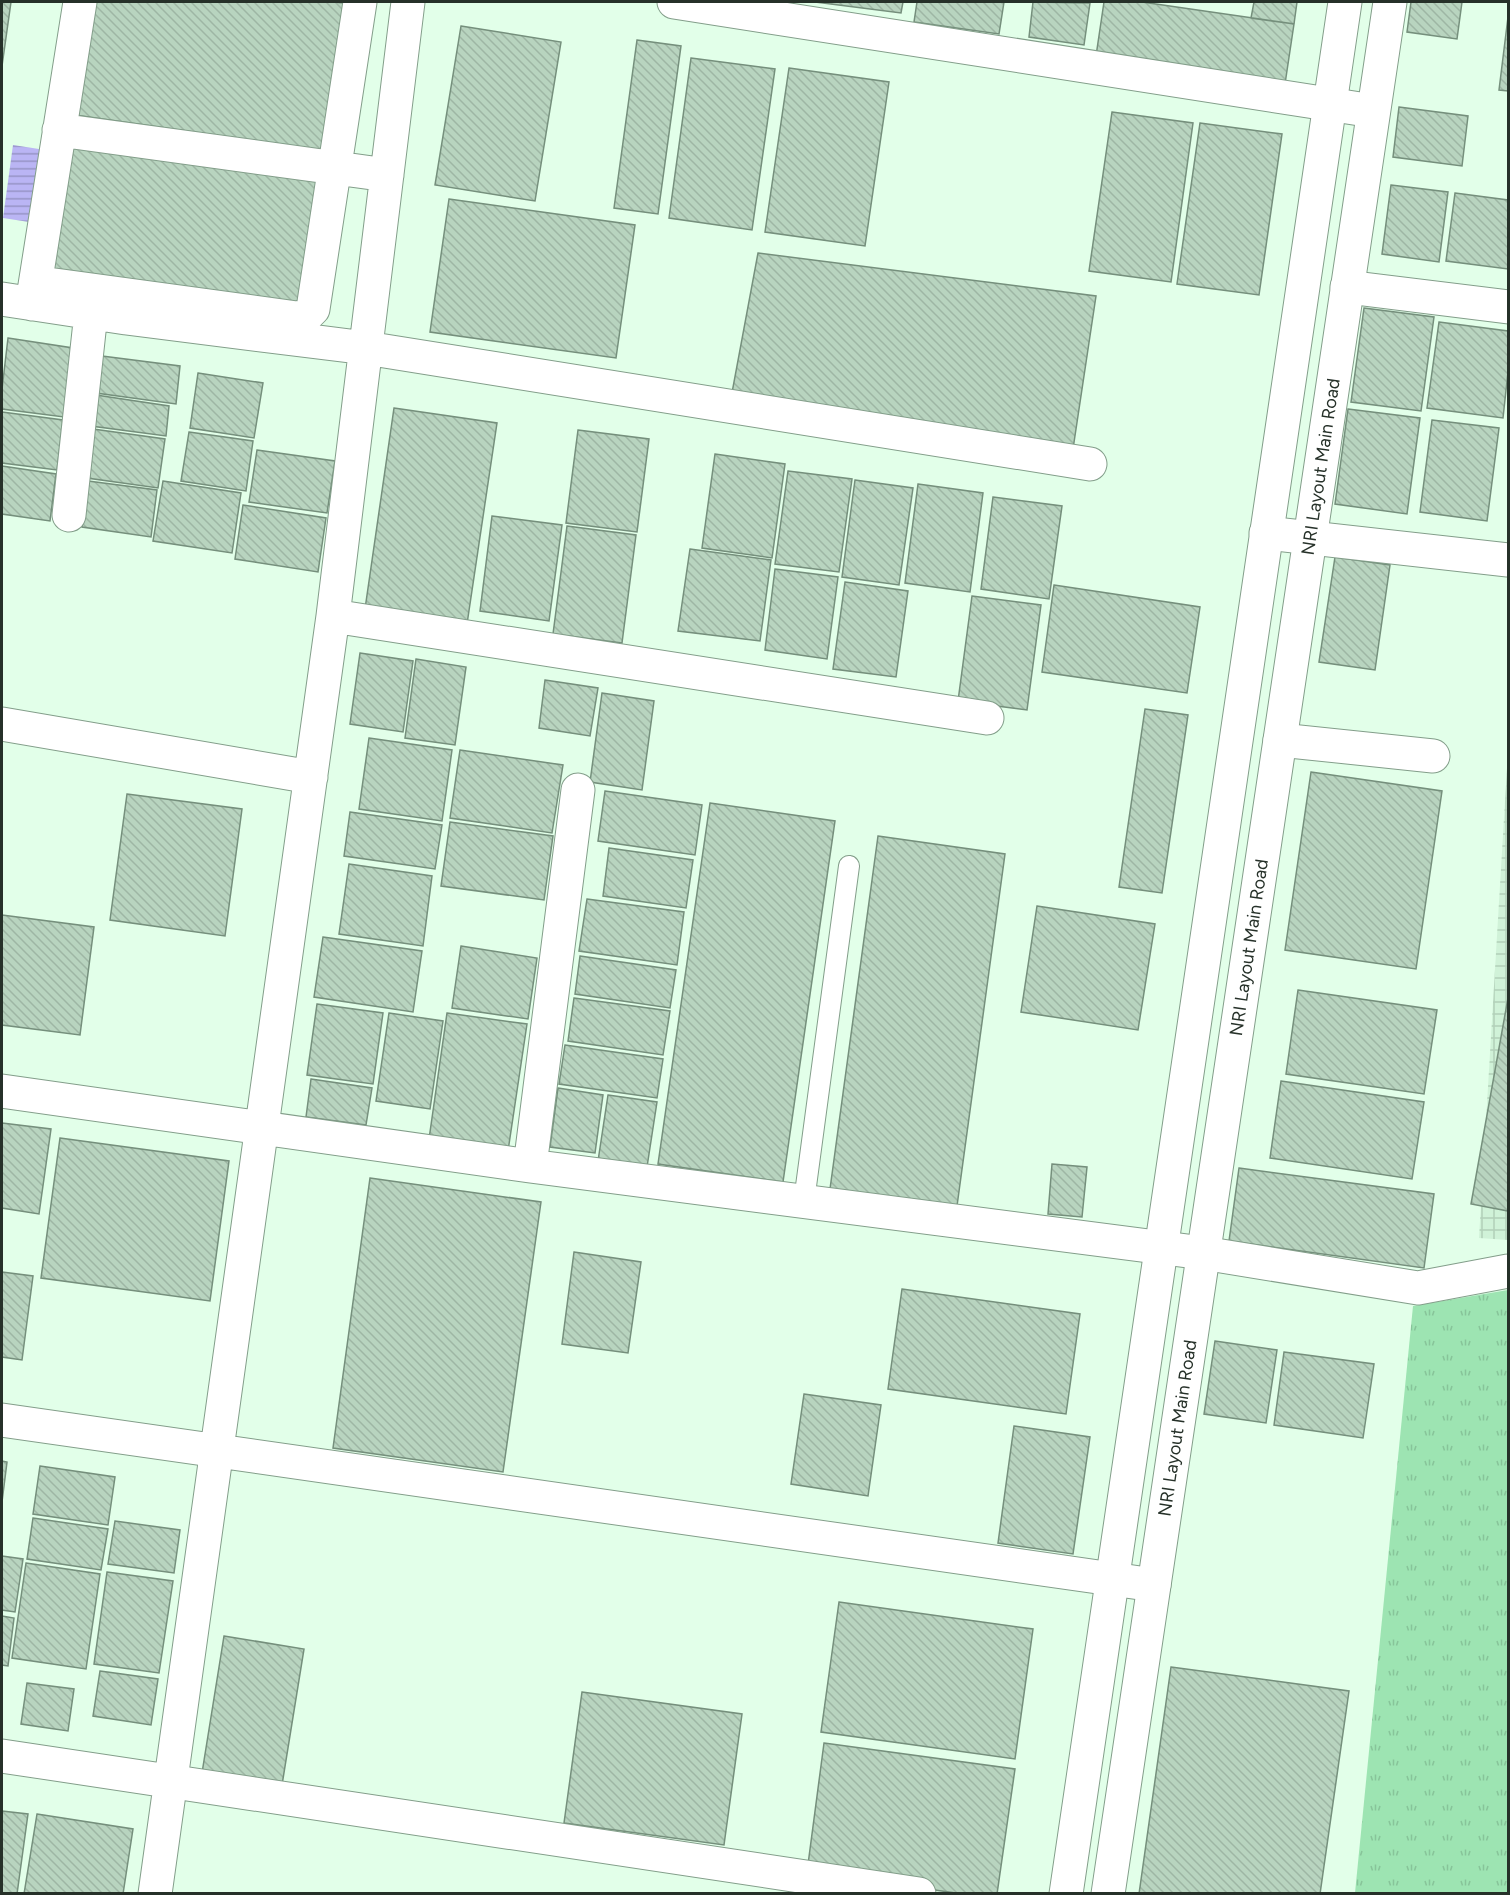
<svg xmlns="http://www.w3.org/2000/svg" width="1510" height="1895" font-family="Figtree,sans-serif">
<style>
.industrial{fill:url(#industrial-grid)}
.grass{fill:url(#grass-tufts)}
.water{fill:url(#water-rules)}
.building{fill:url(#building-back-hatch);stroke:#758f7c;stroke-width:1.5}
.lines{fill:none;stroke-linecap:round;stroke-linejoin:round}
.service-casing{stroke:#839e8a;stroke-width:22}
.minor-casing{stroke:#839e8a;stroke-width:35}
.tertiary-casing{stroke:#839e8a;stroke-width:35}
.service{stroke:#fff;stroke-width:20}
.minor{stroke:#fff;stroke-width:33}
.tertiary{stroke:#fff;stroke-width:33}
.labels{text-anchor:middle;dominant-baseline:central;stroke-width:4.5;stroke-linejoin:round;paint-order:stroke}
.street-label{font-size:18px;fill:#263129;stroke:#e2ffe9}
</style>
<defs>
<pattern id="industrial-grid" width="8" height="8" patternUnits="userSpaceOnUse" patternTransform="scale(1.5)"><rect width="8" height="8" fill="#d0f2d8"/><path d="M0 4h8M4 0v8" fill="none" stroke="#b2d0b9"/></pattern>
<pattern id="grass-tufts" width="24" height="20" patternUnits="userSpaceOnUse" patternTransform="scale(1.5)"><rect width="24" height="20" fill="#9de4b2"/><path d="M3 7l-1-3M5 7V3M7 7l1-3M15 17l-1-3M17 17v-4M19 17l1-3" fill="none" stroke="#87c499"/></pattern>
<pattern id="water-rules" width="6" height="5" patternUnits="userSpaceOnUse" patternTransform="scale(1.5)"><rect width="6" height="5" fill="#bab5f4"/><path d="M0 2.5h6" fill="none" stroke="#9794c6"/></pattern>
<pattern id="building-back-hatch" width="6" height="6" patternUnits="userSpaceOnUse" patternTransform="scale(1.5)"><rect width="6" height="6" fill="#b8d4bf"/><path d="M-1 5l2 2M0 0l6 6M5-1l2 2" fill="none" stroke="#9eb6a4"/></pattern>
</defs>
<rect width="100%" height="100%" fill="#e2ffe9"/>
<path class="industrial" d="M 1508,751 L 1508,1240 L 1479,1238 Z"/>
<path class="grass" d="M 1508,1290 L 1508,1893 L 1355,1893 L 1413,1306 Z"/>
<path class="water" d="M 13,145 L 52,151 L 42,224 L 3,218 Z"/>
<path class="building" d="M 2,2 L 11,2 L 2,66 Z
M 91,2 L 334,2 L 353,4 L 332,152 L 75,115 Z
M 815,2 L 903,2 L 901,13 Z
M 917,2 L 1004,2 L 999,34 L 914,22 Z
M 1033,2 L 1090,3 L 1084,45 L 1029,37 Z
M 1104,2 L 1142,2 L 1294,24 L 1285,84 L 1096,56 Z
M 1254,2 L 1297,2 L 1294,24 L 1251,18 Z
M 1411,2 L 1462,2 L 1457,39 L 1407,32 Z
M 1508,17 L 1508,91 L 1499,90 Z
M 461,26 L 561,42 L 535,201 L 435,185 Z
M 637,40 L 681,46 L 658,214 L 614,208 Z
M 691,58 L 775,69 L 752,230 L 669,218 Z
M 789,68 L 889,82 L 865,246 L 765,232 Z
M 1399,107 L 1468,116 L 1462,166 L 1393,157 Z
M 1112,112 L 1193,123 L 1171,282 L 1089,271 Z
M 1200,123 L 1282,134 L 1259,295 L 1177,284 Z
M 67,140 L 323,176 L 304,310 L 48,273 Z
M 1391,185 L 1448,192 L 1439,262 L 1382,254 Z
M 1455,193 L 1508,200 L 1508,269 L 1446,261 Z
M 449,199 L 635,225 L 616,358 L 430,332 Z
M 758,253 L 1096,296 L 1073,449 L 731,398 Z
M 1364,308 L 1434,317 L 1421,411 L 1351,402 Z
M 1439,322 L 1508,331 L 1508,372 L 1503,418 L 1427,408 Z
M 8,338 L 73,348 L 64,417 L 2,409 L 2,389 Z
M 102,356 L 180,366 L 176,404 L 96,393 Z
M 198,373 L 263,383 L 254,438 L 190,428 Z
M 96,395 L 169,406 L 166,436 L 91,426 Z
M 394,408 L 497,423 L 467,624 L 365,609 Z
M 1348,409 L 1420,418 L 1407,514 L 1335,504 Z
M 2,412 L 63,420 L 57,470 L 2,463 Z
M 1432,420 L 1499,428 L 1487,521 L 1420,512 Z
M 93,429 L 165,439 L 158,488 L 87,478 Z
M 578,430 L 649,439 L 637,532 L 566,523 Z
M 189,432 L 253,441 L 246,491 L 181,481 Z
M 257,450 L 335,461 L 327,513 L 249,502 Z
M 715,454 L 785,464 L 772,558 L 702,548 Z
M 2,466 L 56,474 L 50,521 L 2,514 Z
M 788,471 L 852,479 L 839,572 L 775,564 Z
M 855,480 L 913,488 L 899,585 L 842,577 Z
M 88,481 L 157,490 L 151,537 L 82,527 Z
M 163,481 L 241,493 L 232,553 L 153,541 Z
M 918,484 L 983,493 L 970,592 L 905,583 Z
M 993,497 L 1062,506 L 1049,599 L 981,589 Z
M 243,505 L 326,518 L 318,572 L 235,559 Z
M 492,516 L 562,525 L 549,621 L 480,611 Z
M 567,526 L 636,535 L 622,643 L 553,634 Z
M 690,549 L 771,560 L 760,641 L 678,631 Z
M 1335,557 L 1390,565 L 1375,670 L 1319,662 Z
M 775,569 L 838,577 L 827,659 L 765,650 Z
M 845,582 L 908,591 L 896,677 L 833,669 Z
M 1054,585 L 1200,607 L 1187,693 L 1042,672 Z
M 972,596 L 1041,605 L 1027,710 L 958,701 Z
M 360,653 L 413,661 L 403,732 L 350,724 Z
M 416,659 L 466,667 L 455,745 L 405,738 Z
M 545,680 L 598,688 L 590,736 L 539,728 Z
M 602,693 L 654,701 L 642,790 L 590,782 Z
M 1145,709 L 1188,715 L 1162,893 L 1119,887 Z
M 369,738 L 452,750 L 442,821 L 359,809 Z
M 460,750 L 563,765 L 552,833 L 450,818 Z
M 1311,772 L 1442,791 L 1416,969 L 1285,950 Z
M 605,791 L 702,805 L 695,855 L 598,841 Z
M 127,794 L 242,809 L 225,936 L 110,920 Z
M 710,803 L 835,821 L 783,1182 L 658,1164 Z
M 350,812 L 442,825 L 435,869 L 344,856 Z
M 450,822 L 553,836 L 544,900 L 441,886 Z
M 878,836 L 1005,854 L 957,1206 L 830,1189 Z
M 609,848 L 693,860 L 686,908 L 603,896 Z
M 349,864 L 432,876 L 423,946 L 339,934 Z
M 587,899 L 684,912 L 677,965 L 579,951 Z
M 1037,906 L 1155,924 L 1138,1030 L 1021,1012 Z
M 2,915 L 94,927 L 80,1035 L 2,1025 Z
M 323,937 L 422,951 L 413,1012 L 314,997 Z
M 461,946 L 537,958 L 528,1019 L 452,1008 Z
M 580,956 L 676,970 L 670,1008 L 575,994 Z
M 1298,990 L 1437,1010 L 1424,1094 L 1286,1074 Z
M 574,998 L 670,1011 L 663,1055 L 568,1041 Z
M 1508,998 L 1508,1211 L 1471,1204 Z
M 317,1004 L 383,1013 L 373,1084 L 307,1075 Z
M 389,1013 L 443,1021 L 430,1109 L 376,1101 Z
M 447,1013 L 527,1024 L 508,1151 L 429,1139 Z
M 565,1045 L 663,1059 L 657,1098 L 559,1084 Z
M 311,1079 L 372,1088 L 366,1125 L 306,1117 Z
M 1281,1081 L 1424,1102 L 1412,1179 L 1270,1158 Z
M 558,1088 L 603,1095 L 595,1153 L 550,1147 Z
M 608,1095 L 657,1102 L 647,1167 L 598,1161 Z
M 2,1123 L 51,1129 L 39,1214 L 2,1208 Z
M 60,1138 L 229,1161 L 210,1301 L 41,1278 Z
M 1052,1164 L 1087,1167 L 1082,1217 L 1048,1214 Z
M 1239,1168 L 1434,1194 L 1424,1268 L 1229,1241 Z
M 370,1178 L 541,1202 L 503,1472 L 333,1448 Z
M 574,1252 L 641,1262 L 628,1353 L 562,1344 Z
M 2,1272 L 33,1276 L 22,1360 L 2,1357 Z
M 902,1289 L 1080,1314 L 1066,1414 L 888,1389 Z
M 1215,1341 L 1277,1350 L 1266,1423 L 1204,1414 Z
M 1284,1352 L 1374,1364 L 1363,1438 L 1274,1425 Z
M 804,1394 L 881,1405 L 868,1496 L 791,1484 Z
M 1014,1426 L 1090,1437 L 1073,1554 L 998,1543 Z
M 2,1461 L 7,1462 L 2,1502 Z
M 40,1466 L 115,1477 L 108,1525 L 33,1514 Z
M 33,1518 L 108,1529 L 101,1570 L 27,1559 Z
M 115,1521 L 180,1530 L 174,1573 L 108,1564 Z
M 2,1556 L 23,1559 L 15,1612 L 2,1610 Z
M 26,1563 L 100,1574 L 86,1669 L 12,1658 Z
M 107,1572 L 173,1581 L 159,1673 L 94,1664 Z
M 839,1602 L 1033,1629 L 1015,1759 L 821,1732 Z
M 2,1616 L 14,1618 L 8,1666 L 2,1665 Z
M 224,1636 L 304,1649 L 282,1785 L 202,1773 Z
M 1171,1667 L 1349,1691 L 1320,1894 L 1139,1894 Z
M 100,1671 L 158,1679 L 151,1725 L 93,1716 Z
M 27,1683 L 74,1689 L 68,1731 L 21,1724 Z
M 582,1692 L 742,1714 L 724,1845 L 564,1823 Z
M 824,1743 L 1015,1769 L 997,1894 L 963,1894 L 807,1872 Z
M 2,1811 L 28,1814 L 17,1894 L 2,1894 Z
M 37,1814 L 133,1829 L 123,1894 L 24,1894 Z"/>
<g class="lines">
<g class="service-casing">
<path id="service" d="M 804,1201 L 849,866"/>
</g>
<g class="minor-casing">
<path id="minor" d="M 674,2 L 1373,111
M 59,130 L 387,175
M 55,285 L 297,318 L 306,316 L 313,309 L 360,2
M 1347,287 L 1508,307
M 2,299 L 126,318 L 366,348 L 1090,464
M 32,304 L 80,2
M 69,515 L 91,313
M 1266,533 L 1508,560
M 333,616 L 987,718
M 2,724 L 311,777
M 1280,740 L 1433,756
M 2,1091 L 530,1166 L 1203,1253 L 1418,1288 L 1508,1271
M 530,1166 L 578,790
M 2,1420 L 1154,1585
M 2,1756 L 919,1894
M 155,1894 L 333,616 L 408,2"/>
</g>
<g class="tertiary-casing">
<g id="tertiary">
<path d="M 1066,1894 L 1345,2"/>
<path id="s1" d="M 1108,1894 L 1390,2"/>
</g>
</g>
<use href="#service" class="service"/>
<use href="#minor" class="minor"/>
<use href="#tertiary" class="tertiary"/>
</g>
<g class="labels">
<g class="street-label">
<text stroke="none"><textPath href="#s1" startOffset="1443">NRI Layout Main Road</textPath></text>
<text stroke="none"><textPath href="#s1" startOffset="957">NRI Layout Main Road</textPath></text>
<text stroke="none"><textPath href="#s1" startOffset="471">NRI Layout Main Road</textPath></text>
</g>
</g>
<rect width="1510" height="1895" fill="none" stroke="#263129" stroke-width="6"/>
</svg>
